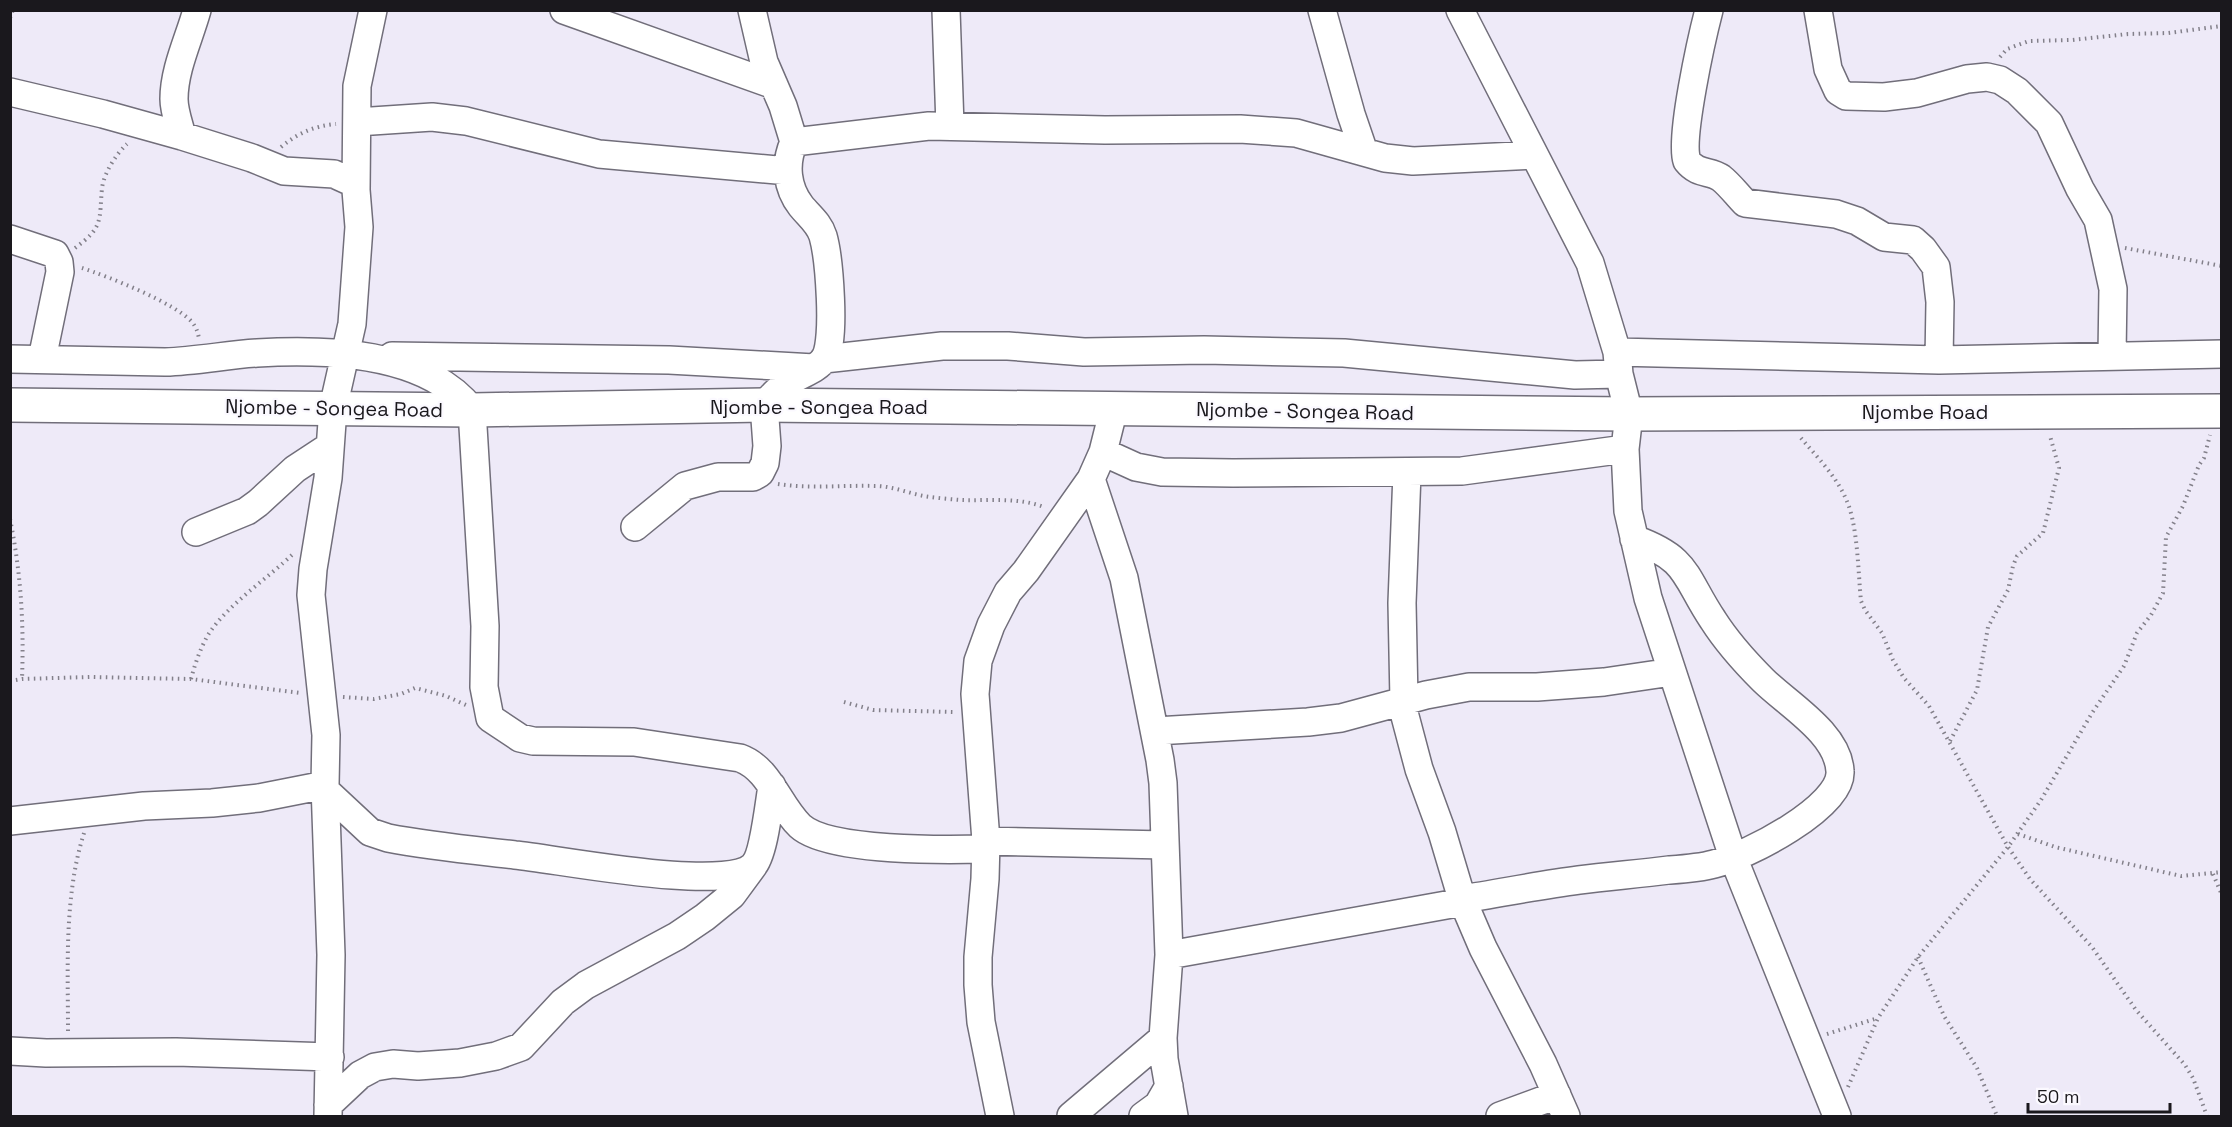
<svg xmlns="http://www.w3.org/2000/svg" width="2232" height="1127" font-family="'Space Grotesk',sans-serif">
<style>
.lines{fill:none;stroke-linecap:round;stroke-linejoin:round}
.minor-casing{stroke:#716e7a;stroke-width:30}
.highway-casing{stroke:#716e7a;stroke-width:36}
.path{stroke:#83808a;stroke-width:4;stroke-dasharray:1.5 4.5;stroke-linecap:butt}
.minor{stroke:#fff;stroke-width:27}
.highway{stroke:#fff;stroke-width:33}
.labels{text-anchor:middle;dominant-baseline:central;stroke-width:4.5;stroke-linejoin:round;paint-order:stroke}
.street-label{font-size:20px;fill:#1a181d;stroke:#fbf9ff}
</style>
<rect width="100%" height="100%" fill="#eeeaf8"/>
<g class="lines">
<g class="minor-casing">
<path id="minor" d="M 564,10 L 774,85
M 946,10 L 950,126
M 1322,10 L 1351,114 L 1364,152
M 1460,10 L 1590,263 L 1617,352 L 1619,374 L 1629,414 L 1625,449 L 1628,511 L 1648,598 L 1733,857 L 1837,1116
M 1709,10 C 1702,37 1679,139 1687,161 C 1698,175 1710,170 1721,178 C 1730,185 1737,195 1745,203 L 1836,214 L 1857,221 L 1884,237 L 1913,240 L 1923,249 L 1936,267 L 1940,302 L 1939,360
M 1818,10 L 1828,69 L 1838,91 L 1846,96 L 1884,97 L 1917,93 L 1967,79 L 1987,77 L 2000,80 L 2017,91 L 2049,123 L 2080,189 L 2098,220 L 2113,289 L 2112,355
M 10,92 L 103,114 L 182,136 L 252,158 L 284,171 L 334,174 L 356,184
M 357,122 L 432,117 L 466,121 L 599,154 L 788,171
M 182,136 C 179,124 174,111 174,99 C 174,69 189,39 197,10
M 794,142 L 929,126 L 1105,130 L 1240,129 L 1296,133 L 1385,158 L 1413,161 L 1534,155
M 10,239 L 55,254 L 59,262 L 60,272 L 42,359
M 1617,352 L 1939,360 L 2222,354
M 392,356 L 669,360 L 814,368
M 10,359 L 165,362 C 196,361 226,355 257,353 C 325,349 426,351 472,410 L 485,626 L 484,687 L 490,718 L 520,738 L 533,741 L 634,742 L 740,758 C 770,769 778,805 800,826 C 828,852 947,850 986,849
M 824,359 L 942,346 L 1008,346 L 1084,352 L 1204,350 L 1344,353 L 1575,375 L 1619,374
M 1103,452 L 1136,467 L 1162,472 L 1233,473 L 1462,471 L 1625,449
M 1091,479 L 1124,578 L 1160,760 L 1163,783 L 1169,955 L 1163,1038 L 1164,1059 L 1174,1116
M 635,527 L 685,486 L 718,477 L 753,477 L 760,473 L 765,463 L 767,446 L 764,405 C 772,396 780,387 791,381 C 801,374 818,369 825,358 C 836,339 829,257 823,236 C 819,223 809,216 801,206 C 787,188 784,164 794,142 L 783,106 L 764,62 L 752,10
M 196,532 L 247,511 L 258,503 L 295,469 L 330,446
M 1401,701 L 1419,769 L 1442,832 L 1462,899 L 1483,948 L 1543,1064 L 1566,1116
M 1404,701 L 1402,603 L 1407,473
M 1156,731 L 1308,722 L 1341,718 L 1426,695 L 1469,687 L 1537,687 L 1604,682 L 1672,672
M 325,790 L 370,832 L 388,838 C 430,846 472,850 515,855 C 558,859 725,893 753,866 C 764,855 769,803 772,786
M 10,821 L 144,806 L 212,803 L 259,798 L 325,785
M 986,841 L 1165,845
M 1462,899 C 1501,893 1540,885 1579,880 C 1609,876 1639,874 1669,870 C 1684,869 1700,868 1714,864 C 1745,857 1843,807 1840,771 C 1838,733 1787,704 1763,680 C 1744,661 1727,642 1713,620 C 1684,577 1690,559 1634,539
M 1169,955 L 1463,902
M 10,1051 L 46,1053 L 176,1052 L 330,1057
M 328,1105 L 360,1075 L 375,1067 L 393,1064 L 418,1066 L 460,1063 L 496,1056 L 521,1047 L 563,1002 L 586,985 L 677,936 L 705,917 L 732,895 L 754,865
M 328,1116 L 331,955 L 325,785 L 326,735 L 311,595 L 313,569 L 328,478 L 333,408 L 352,324 L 359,227 L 356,190 L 357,86 L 373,10
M 1000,1116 L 981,1022 L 978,985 L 978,957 L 985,879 L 986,841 L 975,694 L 978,661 L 991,625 L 1008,592 L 1026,571 L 1091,479 L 1103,452 L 1114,408
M 1071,1116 L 1163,1038
M 1143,1116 L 1158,1105 L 1169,1086
M 1500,1116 L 1557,1095"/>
</g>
<g class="highway-casing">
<path id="highway" d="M 10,405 L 472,410 L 764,405 L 1629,414 L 2222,411"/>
</g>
<path class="path" d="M 10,18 L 13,10
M 2000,57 L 2007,49 L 2029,41 L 2072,40 L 2128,34 L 2168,33 L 2222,26
M 281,147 C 298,133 314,126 336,124
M 75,248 C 104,227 99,220 102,188 C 104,173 116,154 127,144
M 2125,248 L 2222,266
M 82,268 C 107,276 175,303 192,322 C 196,327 198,332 199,339
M 1801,438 C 1817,457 1836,476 1846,499 C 1858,525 1858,572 1861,601 L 1865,610 L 1882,633 L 1893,660 L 1904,678 L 1929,706 L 2008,847 L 2030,879 L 2092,947 L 2136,1010 L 2185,1065 L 2193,1078 L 2207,1116
M 778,484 C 810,489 842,485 875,486 C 892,486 908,493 924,496 C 936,498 949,499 961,500 C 988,501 1018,497 1044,507
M 10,519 C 21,573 24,624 22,679
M 191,679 C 195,664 200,649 208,635 C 226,606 268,578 293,554
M 10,681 L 22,679 L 90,677 L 191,679 L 300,693
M 343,697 L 374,699 L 401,694 L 415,688 L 446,696 L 466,705
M 844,702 L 873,710 L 954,712
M 1950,741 L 1977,690 L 1988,627 L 2008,590 L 2013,566 L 2017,556 L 2043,533 L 2059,468 L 2050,436
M 2018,834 L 2055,847 L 2181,876 L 2222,872
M 2213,874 L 2222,895
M 1918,957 L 1944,1016 L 1977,1068 L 1997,1116
M 68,1031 C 68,966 64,896 84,833
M 1827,1034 L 1878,1018
M 1848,1087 L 1878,1018 L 1918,957 L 2008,847 L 2041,800 L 2092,713 L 2124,666 L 2137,633 L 2151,615 L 2163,593 L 2166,537 L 2183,506 L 2199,465 L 2204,458 L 2210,435"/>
<use href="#minor" class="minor"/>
<use href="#highway" class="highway"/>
</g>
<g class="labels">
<g class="street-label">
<text x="819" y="407">Njombe - Songea Road</text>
<text transform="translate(334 408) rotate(1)">Njombe - Songea Road</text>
<text transform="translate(1305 411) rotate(1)">Njombe - Songea Road</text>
<text x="1925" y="412">Njombe Road</text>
</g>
</g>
<rect width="2232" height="1127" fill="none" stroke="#1a181d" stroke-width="24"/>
<path d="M2028 1103v9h142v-9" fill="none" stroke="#1a181d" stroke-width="3"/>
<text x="2037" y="1103" font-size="18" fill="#1a181d" stroke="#fbf9ff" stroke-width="4.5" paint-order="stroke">50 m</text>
</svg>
